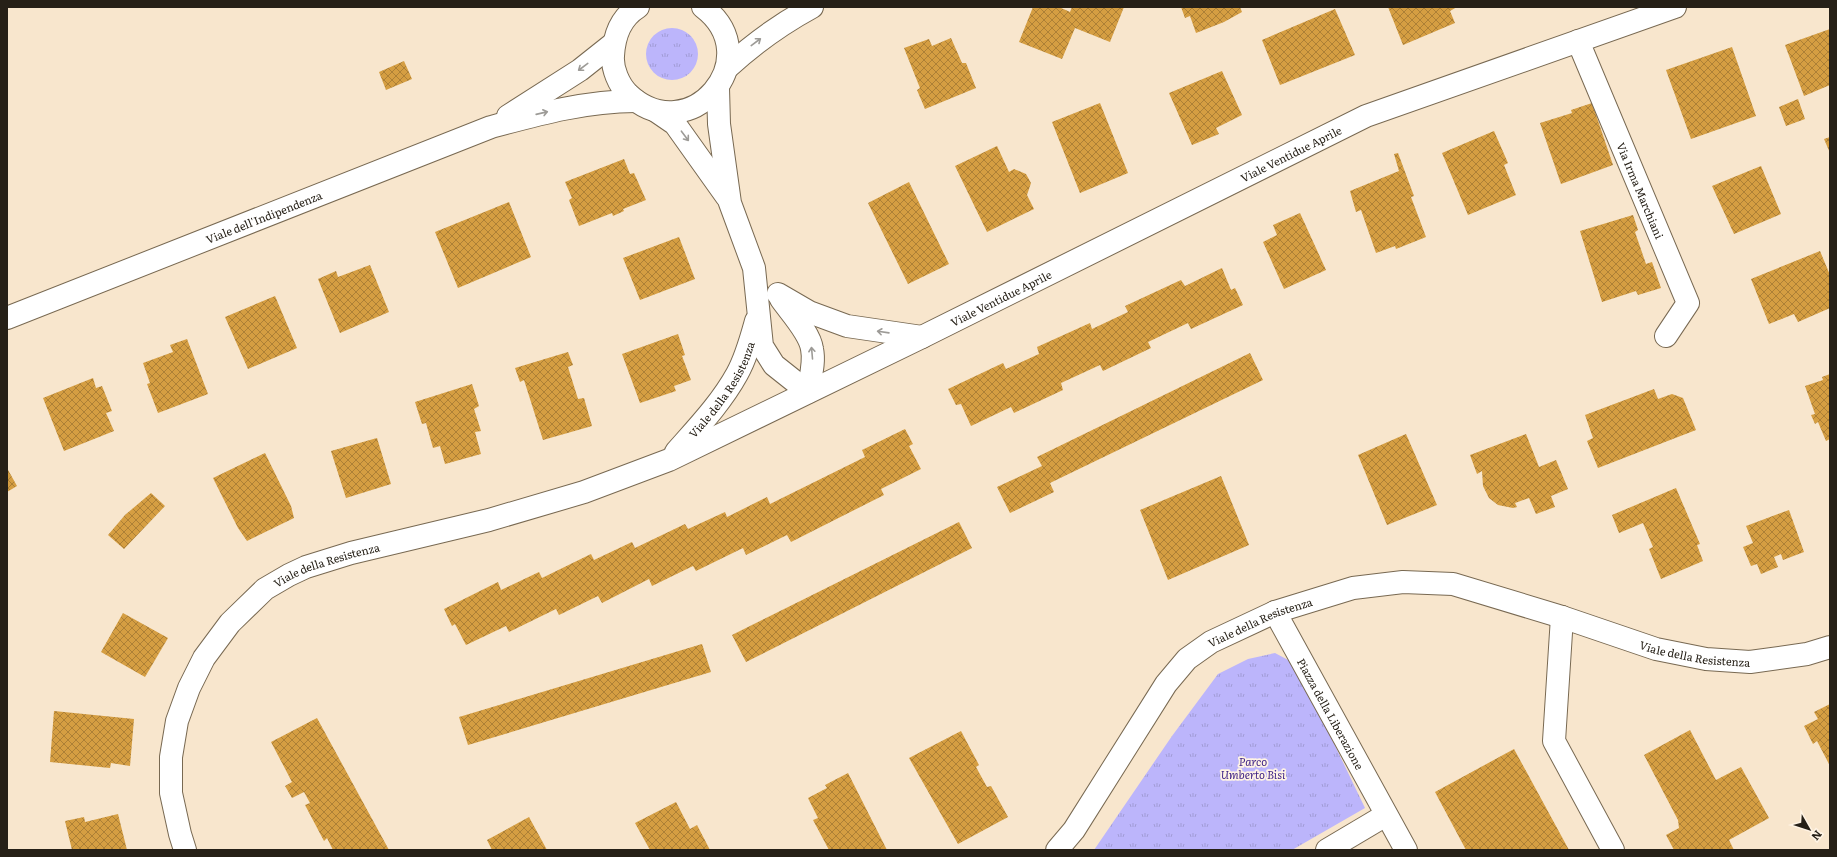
<svg xmlns="http://www.w3.org/2000/svg" width="1837" height="857" font-family="Literata,serif">
<style>
.grass{fill:url(#grass-tufts)}
.building{fill:url(#building-cross-hatch)}
.lines{fill:none;stroke-linecap:round;stroke-linejoin:round}
.minor-casing{stroke:#786952;stroke-width:24}
.tertiary-casing{stroke:#786952;stroke-width:24}
.minor{stroke:#fff;stroke-width:22}
.tertiary{stroke:#fff;stroke-width:22}
.oneway{stroke:#9d9b97}
.labels{text-anchor:middle;dominant-baseline:central;stroke-width:3.5;stroke-linejoin:round;paint-order:stroke}
.street-label{font-size:11px;fill:#262017;stroke:#fff4e5}
.park-label{font-size:11px;font-style:italic;fill:#3f2387;stroke:#fff4e5}
</style>
<defs>
<pattern id="grass-tufts" width="24" height="20" patternUnits="userSpaceOnUse"><rect width="24" height="20" fill="#bcb5fb"/><path d="M3 7l-1-3M5 7V3M7 7l1-3M15 17l-1-3M17 17v-4M19 17l1-3" fill="none" stroke="#a19bd6"/></pattern>
<pattern id="building-cross-hatch" width="8" height="8" patternUnits="userSpaceOnUse"><rect width="8" height="8" fill="#d59e42"/><path d="M0 0l8 8M0 8l8-8" fill="none" stroke="#ad8036"/></pattern>
</defs>
<rect width="100%" height="100%" fill="#f8e6cd"/>
<path class="grass" d="M646 54a26 26 0 1 1 52 0a26 26 0 1 1-52 0Z
M 1275,653 L 1292,662 L 1302,677 L 1365,808 L 1292,850 L 1094,850 L 1172,736 L 1218,674 L 1248,659 Z"/>
<path class="building" d="M 1033,7 L 1059,7 L 1070,12 L 1072,7 L 1124,7 L 1110,42 L 1075,28 L 1062,59 L 1019,42 Z
M 1181,7 L 1240,7 L 1242,12 L 1224,22 L 1196,33 L 1190,16 L 1185,18 Z
M 1388,7 L 1457,7 L 1450,11 L 1455,23 L 1403,45 Z
M 1335,9 L 1355,55 L 1280,85 L 1262,40 Z
M 1830,29 L 1830,85 L 1804,96 L 1785,45 Z
M 951,38 L 962,63 L 966,63 L 976,88 L 925,109 L 917,90 L 920,88 L 904,48 L 929,39 L 932,46 Z
M 1732,47 L 1756,116 L 1691,139 L 1666,70 Z
M 404,61 L 412,79 L 386,90 L 379,72 Z
M 1222,71 L 1242,115 L 1216,128 L 1219,134 L 1192,145 L 1169,93 Z
M 1798,99 L 1805,119 L 1786,126 L 1779,107 Z
M 1100,103 L 1128,173 L 1080,193 L 1052,122 Z
M 1592,103 L 1613,165 L 1561,184 L 1540,123 L 1572,113 L 1571,110 Z
M 1494,131 L 1508,163 L 1504,165 L 1516,195 L 1468,215 L 1442,153 Z
M 1830,137 L 1830,153 L 1824,139 Z
M 997,146 L 1009,172 L 1014,169 L 1026,174 L 1031,183 L 1027,195 L 1034,209 L 987,232 L 955,166 Z
M 1398,153 L 1414,196 L 1411,197 L 1426,237 L 1396,249 L 1395,246 L 1376,253 L 1361,210 L 1356,212 L 1350,191 L 1399,171 L 1394,154 Z
M 624,159 L 630,174 L 634,173 L 646,200 L 623,209 L 624,211 L 613,216 L 612,213 L 579,226 L 569,200 L 572,198 L 565,182 Z
M 1761,166 L 1781,214 L 1734,234 L 1712,186 Z
M 909,182 L 949,264 L 908,284 L 868,203 Z
M 509,202 L 531,257 L 458,288 L 435,232 Z
M 1300,213 L 1326,270 L 1284,289 L 1263,242 L 1277,235 L 1273,225 Z
M 1633,215 L 1638,230 L 1635,232 L 1646,264 L 1652,262 L 1661,288 L 1638,295 L 1636,291 L 1602,302 L 1580,231 Z
M 679,237 L 695,279 L 640,300 L 623,258 Z
M 1820,251 L 1830,275 L 1830,308 L 1798,322 L 1794,314 L 1769,324 L 1751,279 Z
M 370,265 L 389,312 L 340,333 L 318,279 L 336,271 L 338,277 Z
M 1222,268 L 1231,290 L 1235,288 L 1243,305 L 1191,329 L 1188,323 L 1148,342 L 1151,348 L 1103,371 L 1100,365 L 1061,383 L 1063,390 L 1014,413 L 1011,407 L 971,426 L 961,404 L 956,405 L 948,389 L 1003,363 L 1006,369 L 1039,354 L 1037,347 L 1090,323 L 1092,329 L 1128,312 L 1125,306 L 1181,280 L 1185,286 Z
M 275,296 L 297,348 L 248,369 L 225,317 Z
M 678,334 L 685,355 L 682,356 L 691,380 L 674,386 L 676,391 L 640,403 L 622,354 Z
M 187,339 L 208,394 L 158,413 L 147,384 L 150,383 L 143,363 L 173,352 L 170,345 Z
M 568,352 L 573,365 L 568,367 L 578,399 L 584,398 L 592,426 L 543,440 L 524,380 L 520,382 L 515,368 Z
M 1250,353 L 1263,380 L 1050,483 L 1054,492 L 1010,513 L 997,487 L 1042,466 L 1037,457 Z
M 1830,374 L 1830,439 L 1826,441 L 1818,422 L 1815,424 L 1811,415 L 1815,414 L 1805,386 L 1823,380 L 1822,377 Z
M 93,378 L 96,388 L 102,386 L 112,411 L 106,413 L 114,431 L 64,451 L 43,398 Z
M 472,384 L 479,406 L 474,409 L 481,431 L 475,432 L 481,454 L 445,464 L 440,446 L 433,448 L 426,423 L 422,424 L 415,402 Z
M 1654,389 L 1658,399 L 1672,394 L 1683,398 L 1696,430 L 1598,468 L 1587,441 L 1593,438 L 1585,415 Z
M 905,429 L 913,444 L 909,446 L 921,469 L 881,489 L 884,495 L 791,542 L 787,535 L 746,555 L 743,548 L 696,571 L 693,566 L 652,586 L 649,579 L 602,603 L 598,596 L 559,615 L 556,609 L 509,632 L 506,626 L 466,645 L 455,624 L 452,626 L 444,609 L 498,582 L 501,590 L 539,572 L 542,578 L 591,554 L 594,560 L 632,542 L 635,548 L 685,524 L 688,529 L 725,512 L 727,517 L 767,497 L 770,504 L 865,457 L 862,450 Z
M 1406,434 L 1437,505 L 1387,525 L 1358,455 Z
M 1526,434 L 1539,467 L 1556,460 L 1568,489 L 1551,496 L 1555,507 L 1536,514 L 1529,498 L 1515,503 L 1517,507 L 1513,508 L 1498,505 L 1489,498 L 1483,486 L 1482,471 L 1477,474 L 1470,455 Z
M 377,438 L 391,484 L 346,498 L 331,451 Z
M 265,453 L 291,506 L 294,518 L 247,541 L 238,528 L 213,478 Z
M 7,468 L 17,486 L 7,492 Z
M 1221,476 L 1249,545 L 1168,580 L 1140,510 Z
M 1676,488 L 1700,544 L 1697,545 L 1703,561 L 1661,579 L 1649,549 L 1653,547 L 1643,523 L 1619,533 L 1612,515 Z
M 151,493 L 165,506 L 124,549 L 108,535 L 125,515 Z
M 1789,510 L 1804,552 L 1783,560 L 1781,554 L 1774,557 L 1778,567 L 1761,574 L 1757,564 L 1751,566 L 1743,547 L 1753,543 L 1746,526 Z
M 959,522 L 972,548 L 746,662 L 732,635 Z
M 123,613 L 168,638 L 145,677 L 101,652 Z
M 702,644 L 711,672 L 468,745 L 459,717 Z
M 1830,704 L 1830,766 L 1817,741 L 1813,744 L 1804,726 L 1818,719 L 1814,712 Z
M 54,711 L 134,719 L 130,766 L 111,763 L 110,768 L 50,762 Z
M 317,718 L 389,850 L 333,850 L 327,838 L 324,841 L 305,805 L 310,803 L 304,792 L 292,798 L 285,786 L 292,782 L 271,742 Z
M 1690,730 L 1716,780 L 1741,767 L 1769,818 L 1729,840 L 1734,850 L 1674,850 L 1666,835 L 1679,828 L 1678,820 L 1644,755 Z
M 961,731 L 979,765 L 976,767 L 987,787 L 991,786 L 1008,817 L 958,844 L 909,758 Z
M 1514,749 L 1569,850 L 1466,850 L 1435,792 Z
M 848,773 L 887,850 L 829,850 L 813,820 L 818,818 L 808,798 L 827,788 L 825,785 Z
M 676,802 L 690,829 L 697,825 L 710,850 L 650,850 L 635,823 Z
M 118,814 L 127,850 L 72,850 L 65,821 L 84,817 L 85,822 Z
M 529,817 L 547,850 L 492,850 L 487,840 Z"/>
<g class="lines">
<g class="minor-casing">
<g id="minor">
<path id="s1" d="M 1578,41 L 1688,303 L 1666,336"/>
<path d="M 718,88 L 719,124 L 730,203 L 754,268 L 762,346 L 774,365 L 808,392"/>
<path d="M 656,111 L 675,124 L 727,197"/>
<path d="M 778,294 L 809,312 L 847,326 L 922,337"/>
<path d="M 781,299 C 790,312 810,333 812,349 C 815,363 810,378 808,392"/>
<path id="s2" d="M 676,452 C 698,427 721,403 737,374 C 746,358 751,339 756,321"/>
<path id="s3" d="M 1275,612 L 1406,850"/>
<path d="M 1562,617 L 1554,741 L 1613,850"/>
<path id="s4" d="M 185,850 L 180,834 L 171,793 L 171,757 L 177,721 L 189,688 L 204,658 L 230,623 L 265,589 L 289,575 L 306,567 L 351,553 L 489,520 L 584,492 L 669,460 L 922,337 L 1366,116 L 1675,7"/>
<path id="s5" d="M 1057,850 L 1074,830 L 1166,684 L 1187,659 L 1211,642 L 1275,612 L 1353,588 L 1403,582 L 1453,584 L 1562,617 L 1656,649 L 1706,659 L 1750,662 L 1807,654 L 1830,647"/>
<path d="M 1327,850 L 1386,815"/>
</g>
</g>
<g class="tertiary-casing">
<g id="tertiary">
<path d="M 638,7 C 620,18 614,36 613,56 C 612,69 619,85 628,94 C 689,152 770,58 703,7"/>
<path d="M 727,68 C 754,43 779,25 812,7"/>
<path d="M 508,116 L 580,70 L 614,43"/>
<path id="s6" d="M 7,318 L 491,127 C 539,114 586,101 636,101"/>
</g>
</g>
<use href="#minor" class="minor"/>
<use href="#tertiary" class="tertiary"/>
</g>
<defs><path id="oneway-shaft" d="M-6 0H5M1.5-3L5.5 0L1.5 3" fill="none" stroke-width="1.6" stroke-linecap="round" stroke-linejoin="round"/></defs>
<g class="oneway">
<use href="#oneway-shaft" transform="translate(756 42) rotate(-37)"/>
<use href="#oneway-shaft" transform="translate(583 67) rotate(143)"/>
<use href="#oneway-shaft" transform="translate(542 113) rotate(-13)"/>
<use href="#oneway-shaft" transform="translate(685 136) rotate(53)"/>
<use href="#oneway-shaft" transform="translate(883 332) rotate(-172)"/>
<use href="#oneway-shaft" transform="translate(812 353) rotate(-95)"/>
</g>
<g class="labels">
<g class="street-label">
<text stroke="none"><textPath href="#s4" startOffset="1411">Viale Ventidue Aprile</textPath></text>
<text stroke="none"><textPath href="#s1" startOffset="162">Via Irma Marchiani</textPath></text>
<text stroke="none"><textPath href="#s6" startOffset="276">Viale dell'Indipendenza</textPath></text>
<text stroke="none"><textPath href="#s4" startOffset="1087">Viale Ventidue Aprile</textPath></text>
<text stroke="none"><textPath href="#s2" startOffset="78">Viale della Resistenza</textPath></text>
<text stroke="none"><textPath href="#s4" startOffset="359">Viale della Resistenza</textPath></text>
<text stroke="none"><textPath href="#s5" startOffset="314">Viale della Resistenza</textPath></text>
<text stroke="none"><textPath href="#s5" startOffset="766">Viale della Resistenza</textPath></text>
<text stroke="none"><textPath href="#s3" startOffset="116">Piazza della Liberazione</textPath></text>
</g>
<g class="park-label">
<text x="1253" y="761">Parco<tspan x="1253" dy="13">Umberto Bisi</tspan></text>
</g>
</g>
<rect width="1837" height="857" fill="none" stroke="#262017" stroke-width="16"/>
<g transform="translate(1809 829) rotate(129)" stroke="#fff4e5" stroke-width="3" paint-order="stroke">
<path d="M0-3L7 15L0 10L-7 15Z" fill="#262017"/>
<text y="-6" font-size="11" font-weight="bold" text-anchor="middle" fill="#262017">N</text>
</g>
</svg>
